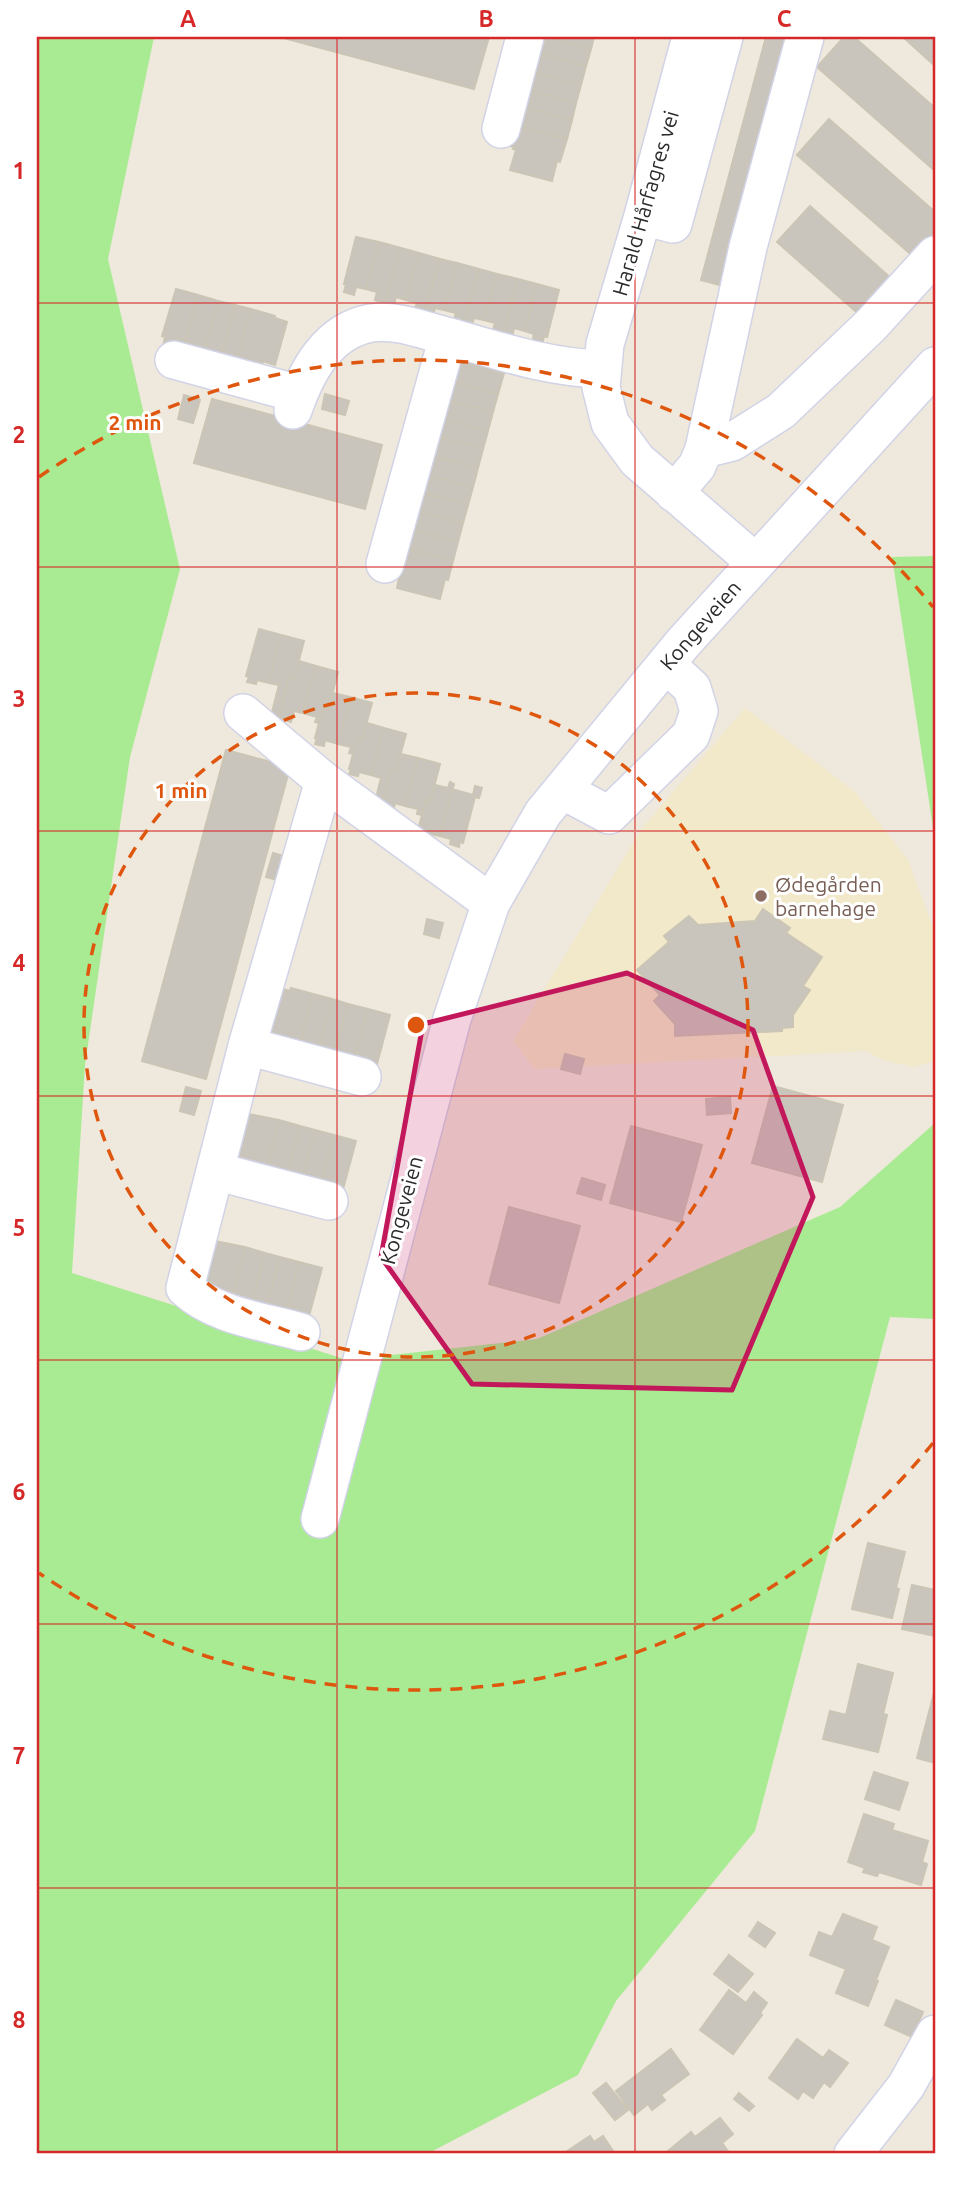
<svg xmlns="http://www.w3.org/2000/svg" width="972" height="2191" font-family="Ubuntu,sans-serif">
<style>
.education{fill:#f2e8ca}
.green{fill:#a9eb93}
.building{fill:#cac5bc;stroke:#cac5b5;stroke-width:2}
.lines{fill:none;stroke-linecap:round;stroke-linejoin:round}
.minor-casing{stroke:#d1d3e6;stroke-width:40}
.minor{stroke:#fff;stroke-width:37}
.marked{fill:#c2185b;fill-opacity:0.2;stroke:#c2185b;stroke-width:5;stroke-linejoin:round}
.grid{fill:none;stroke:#d62828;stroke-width:2;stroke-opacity:0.55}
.ring{fill:none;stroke:#df570e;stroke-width:3.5;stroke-dasharray:12 9}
.education-dot{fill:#8d6e63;stroke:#fff;stroke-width:2.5}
.labels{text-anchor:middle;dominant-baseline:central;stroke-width:6;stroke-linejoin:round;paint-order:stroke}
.street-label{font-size:21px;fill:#2b2b2b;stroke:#fff}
.education-label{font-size:21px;fill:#785e54;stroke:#fff;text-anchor:start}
.centre{fill:#df570e;stroke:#fff;stroke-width:3.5}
.ring-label{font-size:21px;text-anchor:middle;font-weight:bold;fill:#df570e;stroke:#fff;stroke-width:6;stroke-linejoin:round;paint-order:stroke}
.neatline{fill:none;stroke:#d62828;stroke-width:2.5}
.grid-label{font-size:23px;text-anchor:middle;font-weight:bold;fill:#d62828}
</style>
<rect width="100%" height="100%" fill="#efe8dc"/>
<path class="education" d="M 745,708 L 854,791 L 908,860 L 935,933 L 935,1061 L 914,1067 L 882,1060 L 866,1051 L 534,1069 L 513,1041 L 642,828 Z"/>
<path class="green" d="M 37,37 L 154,37 L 108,259 L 180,569 L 130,757 L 85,1065 L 72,1273 L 360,1364 L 391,1355 L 537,1339 L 840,1207 L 935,1123 L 935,1319 L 890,1317 L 755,1831 L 616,2001 L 578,2075 L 427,2154 L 37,2154 Z
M 935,556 L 935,841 L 892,557 Z"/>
<path class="building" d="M 280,37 L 489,37 L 474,89 Z
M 534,37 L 547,37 L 591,49 L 586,66 L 530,51 Z
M 547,37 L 594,37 L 591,49 Z
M 766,37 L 789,37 L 723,286 L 701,280 Z
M 844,37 L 854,37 L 935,108 L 935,171 L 817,67 Z
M 903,37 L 935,37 L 935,66 Z
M 530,51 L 586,66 L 581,85 L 525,70 Z
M 525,70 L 581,85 L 576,103 L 520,88 Z
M 520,88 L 576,103 L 572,120 L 516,105 Z
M 516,105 L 572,120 L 567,139 L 511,124 Z
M 829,119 L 935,212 L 935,233 L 914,257 L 797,155 Z
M 519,127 L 567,139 L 560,162 L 557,161 L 552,181 L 510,170 L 516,150 L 513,149 L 514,147 L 506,145 Z
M 810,206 L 893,280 L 861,316 L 777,242 Z
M 356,237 L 379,242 L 366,289 L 356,287 L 354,295 L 344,292 L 346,284 L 344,284 Z
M 379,242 L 401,248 L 384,303 L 375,300 L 377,292 L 366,289 Z
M 401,248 L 419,253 L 406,300 L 396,297 L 394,305 L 384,303 Z
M 419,253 L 440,259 L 423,314 L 414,311 L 417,303 L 406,300 Z
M 440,259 L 457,263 L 444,310 L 435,308 L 433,316 L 424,313 Z
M 457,263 L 479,269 L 463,324 L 453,322 L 456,313 L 444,310 Z
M 479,269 L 497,274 L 484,320 L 474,318 L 471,327 L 463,324 Z
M 497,274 L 518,279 L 502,336 L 492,333 L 495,323 L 484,320 Z
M 518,279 L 537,284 L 525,331 L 514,328 L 512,337 L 503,335 Z
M 537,284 L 559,290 L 547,337 L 544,336 L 542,345 L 532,343 L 534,334 L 525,331 Z
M 176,289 L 198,295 L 185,342 L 179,341 L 176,350 L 163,346 L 165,337 L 162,336 Z
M 198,295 L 218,301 L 203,357 L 189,353 L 191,344 L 185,342 Z
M 218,301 L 235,305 L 220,362 L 203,357 Z
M 235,305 L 251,309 L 238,357 L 234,356 L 232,365 L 220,362 Z
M 251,309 L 275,316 L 275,318 L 287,322 L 275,365 L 263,361 L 262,364 L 238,357 Z
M 456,360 L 504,373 L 498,394 L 450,381 Z
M 450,381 L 498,394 L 493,412 L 437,397 Z
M 325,394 L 349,401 L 345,415 L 322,409 Z
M 184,395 L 200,400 L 193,423 L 178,419 Z
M 437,397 L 493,412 L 488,431 L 432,416 Z
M 212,399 L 382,445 L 365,509 L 194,463 Z
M 432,416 L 488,431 L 483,449 L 436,436 Z
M 436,436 L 483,449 L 478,468 L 422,453 Z
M 422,453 L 478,468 L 473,487 L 416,472 Z
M 416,472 L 473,487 L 468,505 L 420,492 Z
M 420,492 L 468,505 L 463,523 L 407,508 Z
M 407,508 L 463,523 L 458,542 L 402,527 Z
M 402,527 L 458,542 L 453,561 L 405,548 Z
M 405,548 L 453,561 L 448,580 L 445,579 L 440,599 L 397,588 Z
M 259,629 L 281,635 L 269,683 L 257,680 L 256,684 L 247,682 L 249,677 L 246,676 Z
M 281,635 L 304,641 L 294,679 L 289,677 L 278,718 L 271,716 L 279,685 L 269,683 Z
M 299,661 L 316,666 L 303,713 L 294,711 L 291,722 L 278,718 L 289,677 L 294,679 Z
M 316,666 L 338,672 L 328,710 L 323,708 L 319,723 L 315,722 L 317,717 L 303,713 Z
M 333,693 L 350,697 L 338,744 L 325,740 L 324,746 L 315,744 L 317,738 L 315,738 L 323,708 L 328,710 Z
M 350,697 L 372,703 L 362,740 L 357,739 L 353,754 L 349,753 L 351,747 L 338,744 Z
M 367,723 L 384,728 L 371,775 L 359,772 L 358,776 L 349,774 L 351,770 L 349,769 L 357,739 L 362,740 Z
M 384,728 L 406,734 L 396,771 L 391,770 L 381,808 L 374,806 L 381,778 L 371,775 Z
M 226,750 L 290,767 L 206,1079 L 142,1061 Z
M 401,754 L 418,758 L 405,806 L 395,803 L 393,811 L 381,808 L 391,770 L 396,771 Z
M 418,758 L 440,764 L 430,802 L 426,800 L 422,815 L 417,814 L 418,809 L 405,806 Z
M 450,782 L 454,784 L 440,836 L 427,833 L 426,838 L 418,830 L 426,800 L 430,802 L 435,785 L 448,788 Z
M 475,786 L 482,788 L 479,798 L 475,797 L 463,843 L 460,842 L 459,847 L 450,844 L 451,839 L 440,836 L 452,789 L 473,795 Z
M 273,853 L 287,857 L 281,881 L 266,877 Z
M 763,909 L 790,928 L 786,933 L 822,957 L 803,986 L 810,990 L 793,1015 L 793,1027 L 782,1028 L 782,1031 L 675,1036 L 675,1024 L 654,1001 L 660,995 L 637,970 L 669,942 L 664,936 L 689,916 L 698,925 L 755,921 Z
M 427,919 L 443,923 L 439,938 L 424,934 Z
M 278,988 L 290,991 L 291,988 L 313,994 L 300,1042 L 278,1036 L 279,1034 L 267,1031 Z
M 313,994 L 332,999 L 317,1055 L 300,1042 Z
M 332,999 L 348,1004 L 333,1059 L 317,1055 Z
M 348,1004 L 368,1009 L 355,1057 L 333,1059 Z
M 368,1009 L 390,1015 L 377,1064 L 374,1063 L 373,1070 L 355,1057 Z
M 565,1054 L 584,1059 L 580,1074 L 561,1069 Z
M 773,1086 L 843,1105 L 822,1182 L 752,1163 Z
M 186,1087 L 201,1091 L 194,1115 L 180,1111 Z
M 730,1097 L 731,1113 L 707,1115 L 706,1099 Z
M 244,1113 L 279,1120 L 267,1168 L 233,1156 Z
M 279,1120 L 300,1126 L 285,1182 L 267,1168 Z
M 300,1126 L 315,1130 L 300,1186 L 285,1182 Z
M 631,1126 L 702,1145 L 681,1222 L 610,1203 Z
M 315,1130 L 334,1135 L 321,1183 L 300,1186 Z
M 334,1135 L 356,1141 L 343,1189 L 321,1183 Z
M 582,1178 L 605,1185 L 601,1200 L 577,1193 Z
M 509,1207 L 580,1226 L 559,1303 L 489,1284 Z
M 210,1240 L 245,1247 L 233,1295 L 210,1288 L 199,1281 Z
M 245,1247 L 265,1253 L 250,1309 L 237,1305 L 239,1296 L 233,1295 Z
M 265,1253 L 280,1257 L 265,1313 L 250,1309 Z
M 280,1257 L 299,1262 L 287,1310 L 265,1313 Z
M 299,1262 L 322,1268 L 309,1316 L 287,1310 Z
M 868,1543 L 905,1552 L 896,1588 L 899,1589 L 892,1618 L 852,1609 Z
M 912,1585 L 935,1590 L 935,1636 L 902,1629 Z
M 858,1664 L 893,1673 L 883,1714 L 887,1715 L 878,1752 L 823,1739 L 830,1711 L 846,1715 Z
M 935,1689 L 935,1763 L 917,1758 Z
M 874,1772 L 908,1783 L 899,1810 L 865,1799 Z
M 864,1814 L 894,1824 L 892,1830 L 928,1841 L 922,1862 L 927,1864 L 921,1885 L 879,1872 L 877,1876 L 863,1872 L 865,1868 L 848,1862 Z
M 843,1914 L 877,1927 L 872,1940 L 889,1947 L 876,1980 L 878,1981 L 868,2006 L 836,1993 L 846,1969 L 810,1955 L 819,1932 L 832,1937 Z
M 758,1922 L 775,1933 L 765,1947 L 749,1936 Z
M 729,1955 L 753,1974 L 738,1992 L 714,1974 Z
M 729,1990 L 746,2003 L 754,1992 L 767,2003 L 760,2013 L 762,2015 L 733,2054 L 700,2030 Z
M 896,2000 L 923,2012 L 912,2037 L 885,2025 Z
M 797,2039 L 823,2058 L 829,2050 L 848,2063 L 830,2087 L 824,2082 L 813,2098 L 803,2091 L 798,2099 L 769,2078 Z
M 671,2049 L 689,2074 L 661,2095 L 665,2100 L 652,2110 L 648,2104 L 634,2115 L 616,2091 Z
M 606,2083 L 628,2110 L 615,2120 L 593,2093 Z
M 739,2093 L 754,2106 L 749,2111 L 734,2099 Z
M 720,2118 L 733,2134 L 722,2143 L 730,2154 L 671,2154 L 668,2151 L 691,2132 L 695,2137 Z
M 590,2136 L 594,2142 L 603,2136 L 615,2154 L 563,2154 Z"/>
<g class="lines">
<g class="minor-casing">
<path id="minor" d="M 691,37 L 643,216 L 605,344 L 601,387 L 610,423 L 637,460 L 755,562
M 501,129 L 525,37
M 643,216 L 673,224 L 724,37
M 174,360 L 299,394
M 293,410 C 306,372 327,331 371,323 C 397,319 425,331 450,337 C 500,351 549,368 602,369
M 704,449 L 732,442 L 781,411 L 871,325 L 935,255
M 674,493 L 697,466 L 704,449 L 748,247 L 805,37
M 385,564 L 448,337
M 243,713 L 324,781 L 491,903
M 562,790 L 609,815 L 691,735 L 699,711 L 692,688 L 666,664
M 247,1046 L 362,1077
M 215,1171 L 329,1201
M 301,1332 C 262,1321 215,1316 185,1288 L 247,1046 L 324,781
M 320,1519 L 452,1019 L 491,903 L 543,813 L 683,643 L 935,366
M 853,2154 L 906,2086 L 935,2034"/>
</g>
<use href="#minor" class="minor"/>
</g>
<path class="marked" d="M 627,973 L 753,1030 L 813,1197 L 732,1390 L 472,1384 L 381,1257 L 423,1024 Z"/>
<path class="grid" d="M 337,37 L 337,2154M 635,37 L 635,2154M 37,303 L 935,303M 37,567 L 935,567M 37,831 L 935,831M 37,1096 L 935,1096M 37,1360 L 935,1360M 37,1624 L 935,1624M 37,1888 L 935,1888"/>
<g class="ring">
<circle cx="416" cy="1025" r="332"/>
<path d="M933 1443A665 665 0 0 1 39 1573M39 477A665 665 0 0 1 933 607"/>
</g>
<circle class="education-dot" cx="761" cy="896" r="7"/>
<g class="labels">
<g class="street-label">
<text transform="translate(645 203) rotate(-74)">Harald Hårfagres vei</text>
<text transform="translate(700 625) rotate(-49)">Kongeveien</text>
<text transform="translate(401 1210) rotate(-75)">Kongeveien</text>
</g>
<g class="education-label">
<text x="775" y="884">Ødegården<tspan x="775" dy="24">barnehage</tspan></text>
</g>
</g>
<circle cx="416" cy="1025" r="10" class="centre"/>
<g class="ring-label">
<text x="135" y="430">2 min</text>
<text x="181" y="798">1 min</text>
</g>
<rect width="972" height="2191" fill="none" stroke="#ffffff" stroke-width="77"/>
<rect x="38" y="38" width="896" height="2114" class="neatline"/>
<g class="grid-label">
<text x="188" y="27">A</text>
<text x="486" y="27">B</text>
<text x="784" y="27">C</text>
<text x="19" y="179">1</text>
<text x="19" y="443">2</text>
<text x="19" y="707">3</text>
<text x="19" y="971">4</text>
<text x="19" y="1236">5</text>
<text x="19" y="1500">6</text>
<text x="19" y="1764">7</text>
<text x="19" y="2028">8</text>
</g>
</svg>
